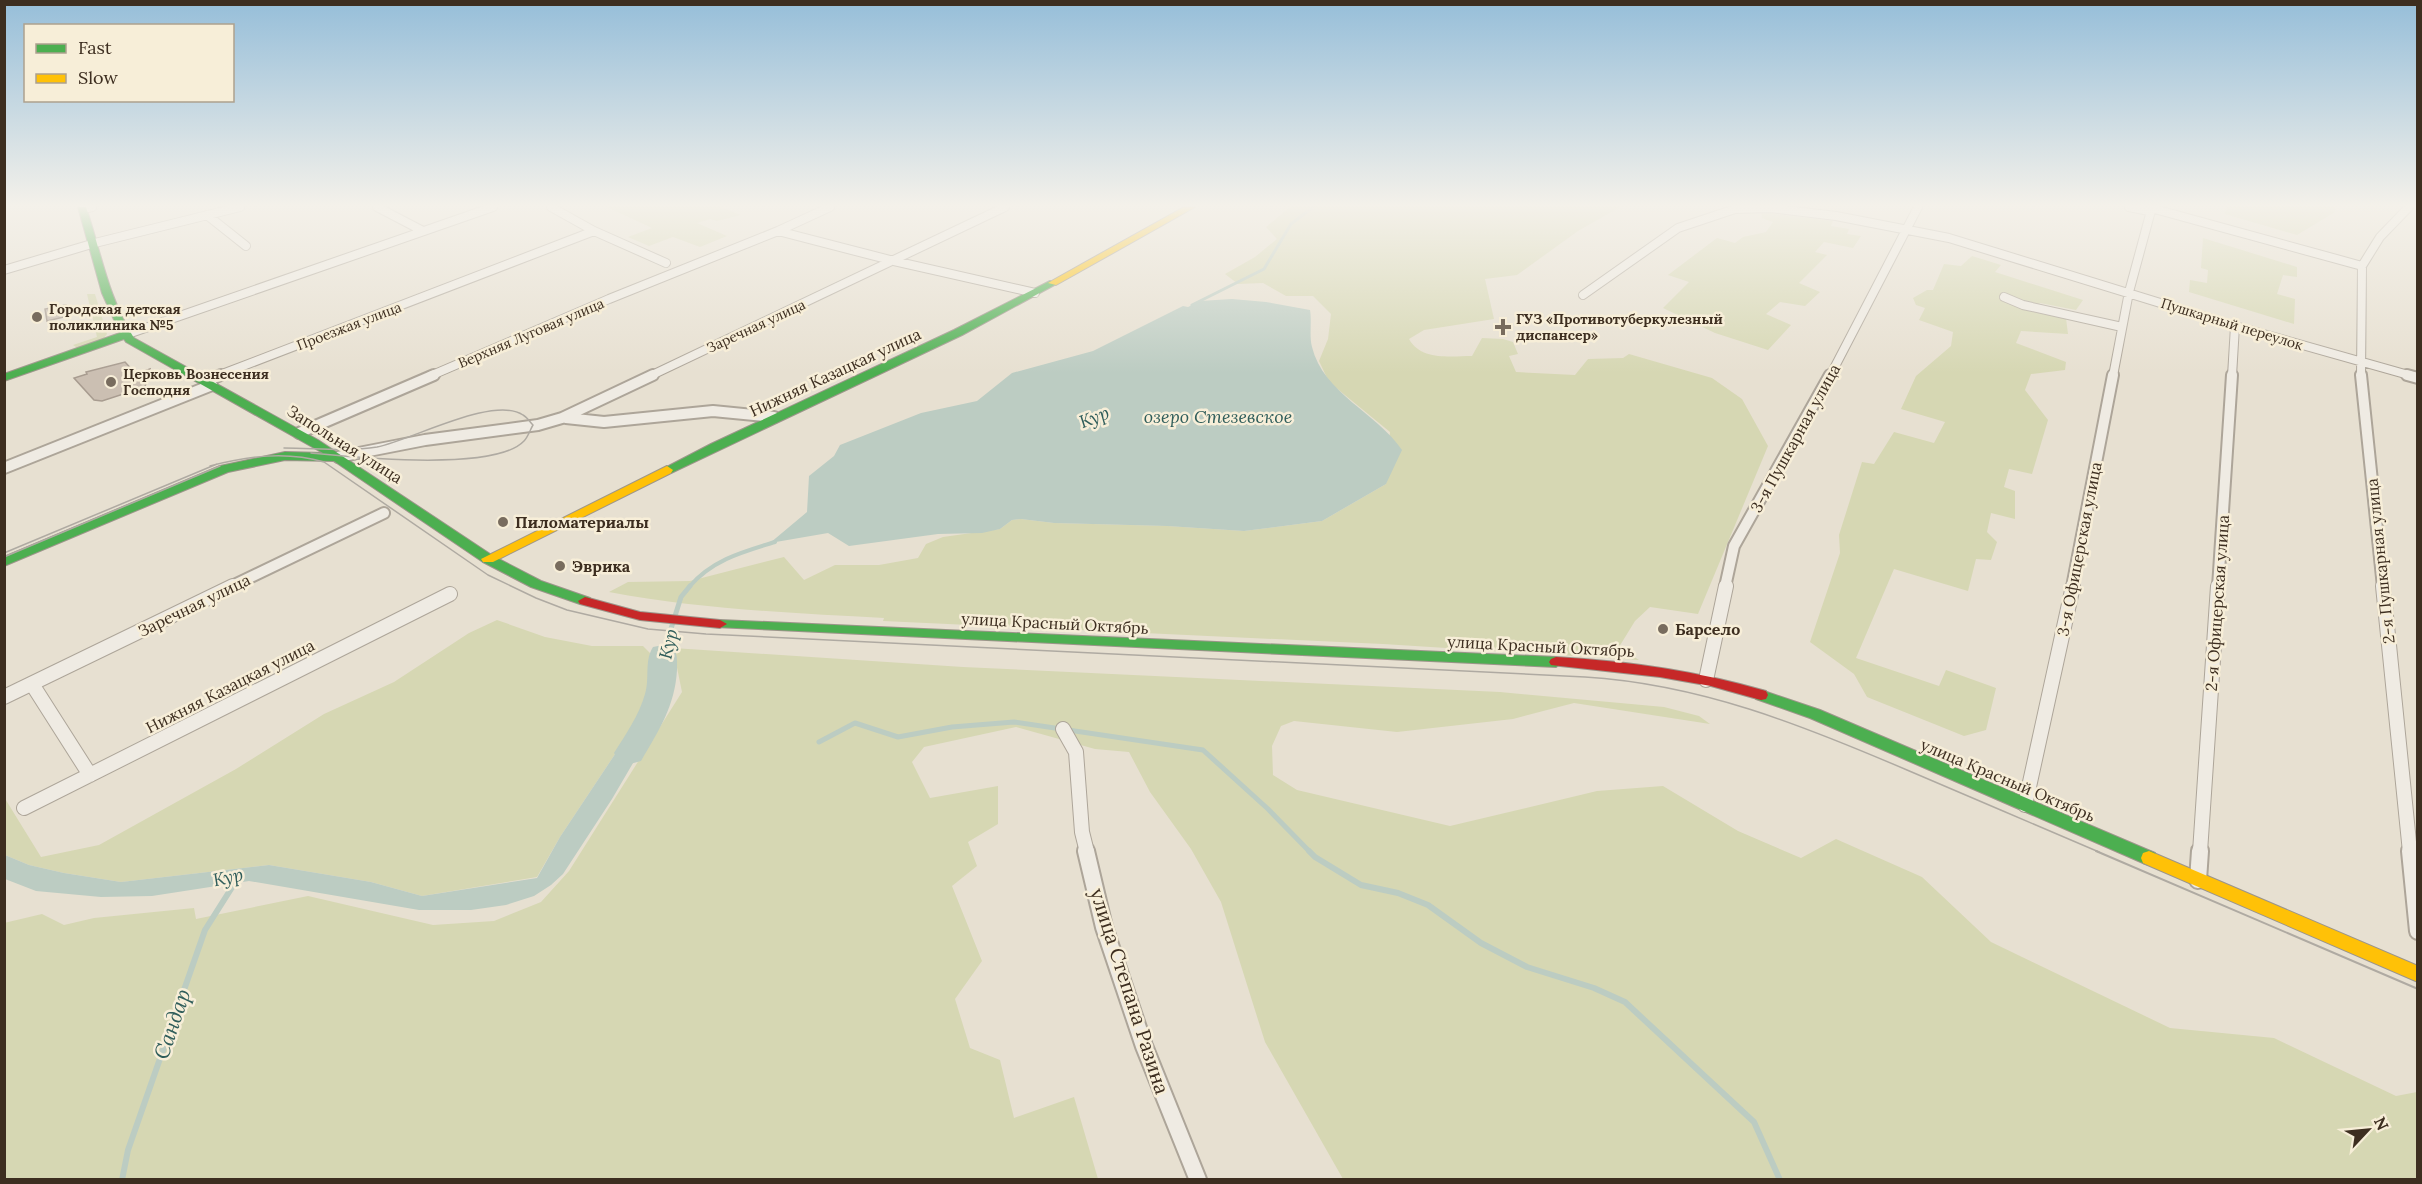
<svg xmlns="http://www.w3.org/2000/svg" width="2422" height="1184" font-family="Lora,serif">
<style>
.green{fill:#d6d7b3}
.water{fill:#bcccc2}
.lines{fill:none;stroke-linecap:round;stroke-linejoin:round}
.stream-far3{stroke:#bcccc2;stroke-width:3}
.stream-far2{stroke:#bcccc2;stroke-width:4}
.stream-far1{stroke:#bcccc2;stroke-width:5}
.stream{stroke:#bcccc2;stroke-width:6}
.river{fill:#bcccc2;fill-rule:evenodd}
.building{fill:#cbbfb2;stroke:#a89c90;stroke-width:1.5}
.street-far3-casing{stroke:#ada599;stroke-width:10}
.street-far2-casing{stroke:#ada599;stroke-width:14}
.street-far1-casing{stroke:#ada599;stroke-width:16}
.street-casing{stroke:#ada599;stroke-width:20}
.fast-casing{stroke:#9c958a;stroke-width:2}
.slow-casing{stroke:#9c958a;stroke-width:2}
.jam-casing{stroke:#9c958a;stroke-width:2}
.street-far3{stroke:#efebe3;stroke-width:8}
.street-far2{stroke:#efebe3;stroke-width:10}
.street-far1{stroke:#efebe3;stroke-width:14}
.street{stroke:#efebe3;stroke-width:16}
.fast{fill:#4caf50;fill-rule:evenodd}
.slow{fill:#ffc107;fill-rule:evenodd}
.jam{fill:#c62828;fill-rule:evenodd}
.tram-far1{stroke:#afaaa2;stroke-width:1.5}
.tram{stroke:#afaaa2;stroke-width:2}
.poi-dot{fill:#786c5e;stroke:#f7eed8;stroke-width:2}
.labels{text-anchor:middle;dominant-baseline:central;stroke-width:5;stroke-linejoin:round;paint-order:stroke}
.far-poi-label{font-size:14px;font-weight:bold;fill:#3d2e20;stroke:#f7eed8;text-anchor:start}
.far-street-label{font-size:14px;fill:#3d2e20;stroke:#f7eed8}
.street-label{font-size:16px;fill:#3d2e20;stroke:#f7eed8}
.poi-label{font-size:16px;font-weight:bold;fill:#3d2e20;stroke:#f7eed8;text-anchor:start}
.water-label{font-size:18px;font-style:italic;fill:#2f5d5a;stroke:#f7eed8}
.near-street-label{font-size:20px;fill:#3d2e20;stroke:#f7eed8}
.near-water-label{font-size:21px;font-style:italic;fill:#2f5d5a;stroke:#f7eed8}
</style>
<rect width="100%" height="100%" fill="#e7e0d1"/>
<path class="green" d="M 607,207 L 721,207 L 741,215 L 717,221 L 710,219 L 697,223 L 727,236 L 700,247 L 673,237 L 649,246 L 628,237 L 652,228 Z
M 1290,207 L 1620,207 L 1578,231 L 1517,275 L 1485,279 L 1494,319 L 1424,330 L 1409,339 C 1421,361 1451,356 1472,356 L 1482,338 L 1503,339 L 1513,342 L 1518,354 L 1509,356 L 1516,372 L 1575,375 L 1588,359 L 1623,358 L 1629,354 L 1712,378 L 1742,399 L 1768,446 L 1698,614 L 1650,607 L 1635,621 L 1619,647 L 1639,660 L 1383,644 L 883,621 L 884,618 C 792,613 699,609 609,592 L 628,582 L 690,581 L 784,557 L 804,580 L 835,565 L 879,565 L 918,558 L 926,544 L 943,537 L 1000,529 L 1012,520 L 1021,519 L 1054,523 L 1167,526 L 1244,531 L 1322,521 L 1386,484 L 1390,432 L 1329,382 L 1319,361 L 1328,339 L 1331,314 L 1313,296 L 1286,296 L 1263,283 L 1238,284 L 1225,274 L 1255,257 L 1277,239 L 1266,227 Z
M 2227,207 L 2335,207 L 2335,212 L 2297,235 L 2225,214 Z
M 1761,212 L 1833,221 L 1831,226 L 1849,229 L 1847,234 L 1861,236 L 1853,248 L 1824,242 L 1815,252 L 1827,255 L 1799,283 L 1820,292 L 1805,306 L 1780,302 L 1766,314 L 1791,325 L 1768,350 L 1715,333 L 1663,308 L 1689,282 L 1668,275 L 1717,238 L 1735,243 L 1743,237 L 1766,232 L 1773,222 L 1762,218 Z
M 2203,238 L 2297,267 L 2297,277 L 2283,275 L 2277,294 L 2295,299 L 2294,324 L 2189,292 L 2190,280 L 2207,283 L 2208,270 L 2201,268 Z
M 1972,256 L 2001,265 L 1995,272 L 2083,300 L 2076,310 L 2040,303 L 2036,308 L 2066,318 L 2068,334 L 2021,331 L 2016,343 L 2066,362 L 2065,370 L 2031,374 L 2025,390 L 2048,420 L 2032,474 L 2009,469 L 2004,487 L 2015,491 L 2015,519 L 1991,513 L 1987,532 L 1997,542 L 1991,560 L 1976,559 L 1968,591 L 1894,569 L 1856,658 L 1939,686 L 1946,670 L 1996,688 L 1986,730 L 1964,736 L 1867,697 L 1854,674 L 1810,642 L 1840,553 L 1839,535 L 1862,462 L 1874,464 L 1894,432 L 1934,443 L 1945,422 L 1901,409 L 1916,376 L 1951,346 L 1953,332 L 1919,320 L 1925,308 L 1916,305 L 1913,298 L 1927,290 L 1933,290 L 1944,264 L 1961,266 Z
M 87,294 L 95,294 L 107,334 L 103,339 L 79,349 L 73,345 L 97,337 Z
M 497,620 L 545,637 L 592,646 L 643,646 L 652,655 L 650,694 L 639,718 L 560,837 L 537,877 L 422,896 L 371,882 L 269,865 L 121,882 L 64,873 L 29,865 L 5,855 L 4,797 L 41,857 L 99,845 L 236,769 L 324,714 L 394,682 L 469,633 Z
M 673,648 L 963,667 L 1500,692 L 1664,707 L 1699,716 L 1710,724 L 1574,703 L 1513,719 L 1397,732 L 1294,721 L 1281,726 L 1272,746 L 1273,775 L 1297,790 L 1450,826 L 1597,791 L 1663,786 L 1738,831 L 1801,858 L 1836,839 L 1922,877 L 1991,942 L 2170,1028 L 2274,1038 L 2396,1096 L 2417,1092 L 2417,1179 L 1343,1179 L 1265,1042 L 1221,902 L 1191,849 L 1150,792 L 1129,752 L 1095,749 L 1016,727 L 924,747 L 912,762 L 930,798 L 998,786 L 998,824 L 968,842 L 977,866 L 952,886 L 982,961 L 955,999 L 970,1048 L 1000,1060 L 1014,1118 L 1074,1097 L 1098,1179 L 5,1179 L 4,923 L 42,914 L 64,925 L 94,918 L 194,908 L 196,919 L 308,896 L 433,925 L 494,921 L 541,902 L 569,871 L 682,692 Z"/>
<path class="water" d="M 1232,299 L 1266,302 L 1310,310 C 1312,321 1309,336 1312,347 C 1323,393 1377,413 1402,450 L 1386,484 L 1322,521 L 1244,531 L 1167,526 L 1054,523 L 1021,519 L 1012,520 L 1000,529 L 982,533 L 938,534 L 849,546 L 828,533 L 770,543 L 807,512 L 809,476 L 834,456 L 840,445 L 921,413 L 977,401 L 1012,373 L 1093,351 L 1183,306 L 1188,307 L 1200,301 Z
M 639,718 L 657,722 L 612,799 L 563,874 L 551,885 L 534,896 L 506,905 L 471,910 L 419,910 L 249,881 L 152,896 L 101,897 L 36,891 L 5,879 L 5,855 L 29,865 L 64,873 L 121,882 L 269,865 L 371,882 L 422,896 L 537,878 L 560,837 Z"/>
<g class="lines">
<path class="stream-far3" d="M 1192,305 L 1264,269 L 1291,224 L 1313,207"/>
<path class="stream-far2" d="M 689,587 C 712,560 742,552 775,542"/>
<path class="stream-far1" d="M 663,654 L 681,597 L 690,586
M 819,742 L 855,723 L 898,737 L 952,727 L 1014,722 L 1203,750 L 1268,809 L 1310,852"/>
<path class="stream" d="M 1309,851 L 1315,857 L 1361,885 L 1398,893 L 1428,905 L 1481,943 L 1527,967 L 1594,988 L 1625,1002 L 1754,1122 L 1780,1180
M 122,1180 L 128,1150 L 205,930 L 236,881"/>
<path class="river" d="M 663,645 L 673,647 C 678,655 677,661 677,670 C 675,706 659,730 641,761 L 630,764 L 619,761 L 614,753 C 626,734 639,715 645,694 C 650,679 644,661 653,647 Z"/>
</g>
<path class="building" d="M 66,305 L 68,316 L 47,321 L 45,309 Z
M 125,362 L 136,374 L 150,369 L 145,387 L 102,401 L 94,400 L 74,378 L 87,374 L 86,372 Z"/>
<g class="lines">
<g class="street-far3-casing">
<path id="street-far3" d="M 377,207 L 423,231
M 551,207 L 594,231 L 666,263
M 2129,207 L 2149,211
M 2151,208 L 2362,266
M 83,209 L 92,207
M 207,215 L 246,246
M 778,231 L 894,261 L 1035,293
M 4,270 L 95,243 L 240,207
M 1583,295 L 1678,228 L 1735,209 L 1770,208 L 1836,216 L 1949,238 L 2235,326 L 2412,376
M 2004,297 L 2023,305 L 2122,327
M 125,335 L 493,207
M 217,376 L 594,231
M 430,376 L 609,299 L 778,231 L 830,207
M 650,376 L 1005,207
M 1830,376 L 1918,207
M 2113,376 L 2129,292 L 2152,207
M 2232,376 L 2235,326
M 2361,376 L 2362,266 L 2380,237 L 2409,207"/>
</g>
<g class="street-far2-casing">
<path id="street-far2" d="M 2361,375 L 2383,587
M 2407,375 L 2418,378
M 205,381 L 221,375
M 566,418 L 604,422 L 713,411 L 774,417
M 299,433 L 434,375
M 338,457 L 425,440 L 538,425 L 562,418 L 653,375
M 4,468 L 212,385
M 230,587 L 384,513
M 1725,587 L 1734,546 L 1830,375
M 2072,587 L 2113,375
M 2218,587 L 2232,375"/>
</g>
<g class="street-far1-casing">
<path id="street-far1" d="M 2383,586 L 2410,852
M 1706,680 L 1726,586
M 32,684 L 90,775
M 4,697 L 233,586
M 1063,729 L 1076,752 L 1082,832 L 1087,852
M 2025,805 L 2073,586
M 24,808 L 450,594
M 2200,852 L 2218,586"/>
</g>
<g class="street-casing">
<path id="street" d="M 1086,851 L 1104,927 L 1144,1046 L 1198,1180
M 2410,851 L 2418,931
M 2198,880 L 2200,851"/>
</g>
<g class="fast-casing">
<path id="fast" d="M 78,207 L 86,207 C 101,252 108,298 134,338 L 318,440 L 493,556 L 541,581 L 590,598 L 592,601 L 590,604 L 580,604 L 531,587 L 483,562 L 334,461 L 285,460 L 228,472 L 4,566 L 4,557 L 220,466 L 285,452 L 323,453 L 126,342 L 124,339 L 4,381 L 4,374 L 120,333 L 102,293 Z
M 1050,281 L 1058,283 L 962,335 L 671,473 L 663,473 L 661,470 L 711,444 L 954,330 Z
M 720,620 L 1556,657 L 1563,662 L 1556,667 L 715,627 L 713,624 Z
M 1761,690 L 1820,710 L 2155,853 L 2157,858 L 2155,863 L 2149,865 L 2143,863 L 1810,718 L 1756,699 L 1754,695 L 1756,691 Z"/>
</g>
<g class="slow-casing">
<path id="slow" d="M 1184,207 L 1195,207 L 1056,285 L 1048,283 Z
M 667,466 L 673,470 L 671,473 L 493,562 L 483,562 L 481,559 Z
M 2149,851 L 2418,966 L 2418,982 L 2143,863 L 2141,858 L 2143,853 Z"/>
</g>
<g class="jam-casing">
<path id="jam" d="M 585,597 L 640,612 L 720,620 L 727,624 L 720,628 L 640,620 L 580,604 L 578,601 Z
M 1556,657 C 1628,661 1697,671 1766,691 L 1768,695 L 1766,699 L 1761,700 L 1711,686 L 1660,677 L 1551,665 L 1549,662 L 1551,659 Z"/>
</g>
<use href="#street-far3" class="street-far3"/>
<use href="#street-far2" class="street-far2"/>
<use href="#street-far1" class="street-far1"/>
<use href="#street" class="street"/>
<use href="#fast" class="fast"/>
<use href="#slow" class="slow"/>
<use href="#jam" class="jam"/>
<path class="tram-far1" d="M 284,448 C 315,448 346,452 377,447 C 412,440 494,395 523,415 C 527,417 530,422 533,425 C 530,430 528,437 524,441 C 495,472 353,457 311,453
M 210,466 C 248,456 286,451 324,462 L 488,575 L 536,598 L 567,610 L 648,629 L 706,634 L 1585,677 C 1700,684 1802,725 1907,770 C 1971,797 2035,825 2099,852
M 4,553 L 217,464
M 4,557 L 220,466"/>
<path class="tram" d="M 2096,851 L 2418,989"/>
</g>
<linearGradient id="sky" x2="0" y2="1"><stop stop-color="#96bed9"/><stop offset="0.55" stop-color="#f4f1ea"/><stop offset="1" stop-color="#f4f1ea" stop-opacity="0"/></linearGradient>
<rect width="2422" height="373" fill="url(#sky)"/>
<g class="poi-dot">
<circle cx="37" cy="317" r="6"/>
<path d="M1500 318h6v6h6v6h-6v6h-6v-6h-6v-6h6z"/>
<circle cx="111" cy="382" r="6"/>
<circle cx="503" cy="522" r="6"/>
<circle cx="560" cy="566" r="6"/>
<circle cx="1663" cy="629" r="6"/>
</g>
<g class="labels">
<g class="far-poi-label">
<text x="49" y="309">Городская детская<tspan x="49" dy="16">поликлиника №5</tspan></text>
<text x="1516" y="319">ГУЗ «Противотуберкулезный<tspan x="1516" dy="16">диспансер»</tspan></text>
<text x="123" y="374">Церковь Вознесения<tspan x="123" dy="16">Господня</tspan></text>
</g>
<g class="far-street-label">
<text transform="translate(2232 324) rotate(17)">Пушкарный переулок</text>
<text transform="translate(349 326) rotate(-21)">Проезжая улица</text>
<text transform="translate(756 326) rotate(-25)">Заречная улица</text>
<text transform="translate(531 333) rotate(-23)">Верхняя Луговая улица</text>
</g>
<g class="street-label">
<text transform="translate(835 372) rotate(-25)">Нижняя Казацкая улица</text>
<text transform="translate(1795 438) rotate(-61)">3-я Пушкарная улица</text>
<text transform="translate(345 444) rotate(32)">Запольная улица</text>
<text transform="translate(2079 549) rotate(-79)">3-я Офицерская улица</text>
<text transform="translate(2380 561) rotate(-96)">2-я Пушкарная улица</text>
<text transform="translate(2217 603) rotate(-86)">2-я Офицерская улица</text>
<text transform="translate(194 605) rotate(-26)">Заречная улица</text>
<text transform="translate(1055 623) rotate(3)">улица Красный Октябрь</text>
<text transform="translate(1541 646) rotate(3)">улица Красный Октябрь</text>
<text transform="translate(230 686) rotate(-27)">Нижняя Казацкая улица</text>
<text transform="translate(2008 780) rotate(23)">улица Красный Октябрь</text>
</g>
<g class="poi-label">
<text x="515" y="522">Пиломатериалы</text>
<text x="572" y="566">Эврика</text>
<text x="1675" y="629">Барсело</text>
</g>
<g class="water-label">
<text x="1218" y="416">озеро Стезевское</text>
<text transform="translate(1094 417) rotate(-21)">Кур</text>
<text transform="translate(668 644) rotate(-77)">Кур</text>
<text transform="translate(228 877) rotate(-12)">Кур</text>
</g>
<g class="near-street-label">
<text transform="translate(1130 991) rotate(72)">улица Степана Разина</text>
</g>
<g class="near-water-label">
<text transform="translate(172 1024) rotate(-71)">Сандар</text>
</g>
</g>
<rect width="2422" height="1184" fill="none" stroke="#3d2e20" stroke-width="12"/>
<rect x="24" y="24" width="210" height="78" fill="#f7eed8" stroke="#ada18e" stroke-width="1.5"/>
<rect x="36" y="44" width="30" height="9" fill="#4caf50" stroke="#ada18e" stroke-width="1.5"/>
<text x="78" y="54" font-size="18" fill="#3d2e20">Fast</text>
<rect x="36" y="74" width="30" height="9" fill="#ffc107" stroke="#ada18e" stroke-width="1.5"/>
<text x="78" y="84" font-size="18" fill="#3d2e20">Slow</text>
<g transform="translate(2368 1130) rotate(64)" stroke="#f7eed8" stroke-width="4.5" paint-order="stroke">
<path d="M0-4.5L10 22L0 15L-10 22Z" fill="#3d2e20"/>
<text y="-9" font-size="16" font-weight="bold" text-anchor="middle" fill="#3d2e20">N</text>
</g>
</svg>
